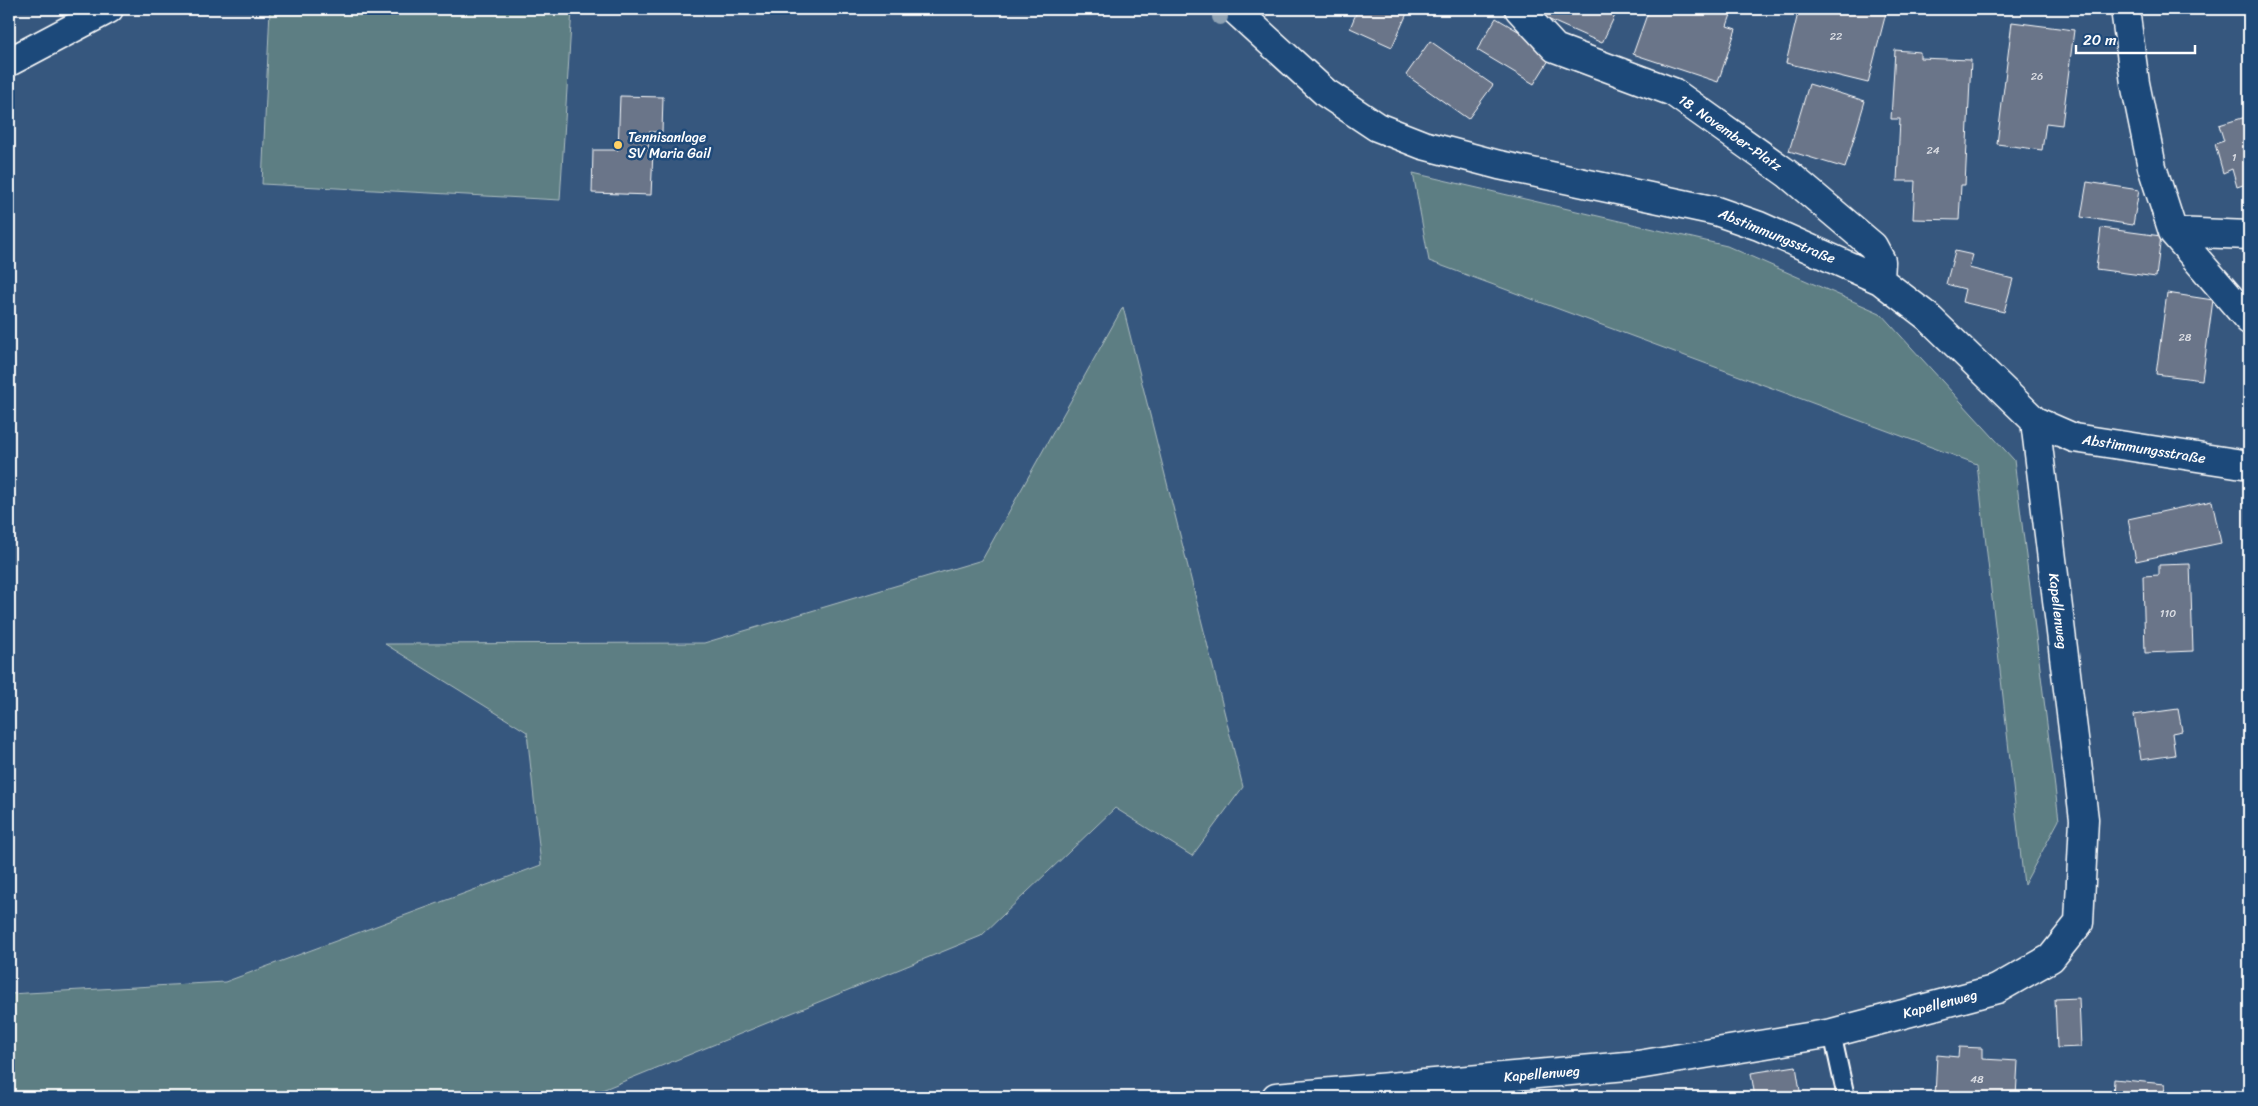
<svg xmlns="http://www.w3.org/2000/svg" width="2258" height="1106" font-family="Sriracha,sans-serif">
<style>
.green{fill:#5d7e83;stroke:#aebec1}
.building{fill:#6a7489;stroke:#fff}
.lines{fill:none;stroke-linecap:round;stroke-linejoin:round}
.service-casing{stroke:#fff;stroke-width:20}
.minor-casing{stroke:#fff;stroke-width:31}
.service{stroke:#1f4a7a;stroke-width:16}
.minor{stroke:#1f4a7a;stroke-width:28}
.tree{fill:#8ea2b4}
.poi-dot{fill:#ffd166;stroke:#1f4a7a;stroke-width:2}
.labels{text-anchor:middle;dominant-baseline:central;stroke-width:5;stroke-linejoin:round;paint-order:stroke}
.number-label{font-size:11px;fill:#dadce2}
.street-label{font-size:14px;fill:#fff;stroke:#1f4a7a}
.poi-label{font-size:14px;fill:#fff;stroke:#1f4a7a;text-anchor:start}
</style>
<rect width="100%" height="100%" fill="#36577e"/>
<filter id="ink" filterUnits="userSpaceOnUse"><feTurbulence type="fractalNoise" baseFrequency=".02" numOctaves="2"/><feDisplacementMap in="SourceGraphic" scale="10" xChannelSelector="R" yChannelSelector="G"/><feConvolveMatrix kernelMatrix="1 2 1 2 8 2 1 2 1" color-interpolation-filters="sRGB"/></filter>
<g filter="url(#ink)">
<path class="green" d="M 270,9 L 572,9 L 560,200 L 262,184 Z
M 1413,173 L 1727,246 L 1880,313 L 2014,460 L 2059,820 L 2024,885 L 1977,464 L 1429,261 Z
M 1123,307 L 1243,787 L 1192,856 L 1115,808 L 981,936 L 585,1097 L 9,1097 L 9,994 L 225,982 L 541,865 L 527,732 L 385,644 L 704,643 L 982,560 Z"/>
<path class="building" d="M 1358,9 L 1409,9 L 1392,47 L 1350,28 Z
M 1547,9 L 1618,9 L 1602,43 L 1543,17 Z
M 1649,9 L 1733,9 L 1727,26 L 1736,29 L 1718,82 L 1633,54 Z
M 1799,9 L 1887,9 L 1868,83 L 1786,63 Z
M 1496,18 L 1554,52 L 1534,84 L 1477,50 Z
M 2012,22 L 2074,30 L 2062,125 L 2046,123 L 2042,150 L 1997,144 Z
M 1430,41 L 1493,85 L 1468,119 L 1406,75 Z
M 1895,50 L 1920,52 L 1920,58 L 1971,60 L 1965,185 L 1961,185 L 1959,220 L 1913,219 L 1915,181 L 1897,181 L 1900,119 L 1891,119 Z
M 1809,84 L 1865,101 L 1845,168 L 1789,151 Z
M 620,96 L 663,97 L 662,132 L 649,132 L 648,151 L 653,151 L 651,195 L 592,193 L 593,150 L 618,150 Z
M 2249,116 L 2249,183 L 2237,187 L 2232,169 L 2223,173 L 2215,144 L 2224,141 L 2219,125 Z
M 2087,182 L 2139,190 L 2133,225 L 2081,217 Z
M 2101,228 L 2161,236 L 2156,277 L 2096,269 Z
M 1955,251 L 1973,255 L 1969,268 L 2013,279 L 2004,312 L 1962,302 L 1965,289 L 1946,284 Z
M 2167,293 L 2213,300 L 2202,380 L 2156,374 Z
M 2212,501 L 2221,543 L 2136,561 L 2128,519 Z
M 2190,564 L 2193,651 L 2145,653 L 2143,576 L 2159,575 L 2159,565 Z
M 2178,709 L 2182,731 L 2172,733 L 2175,755 L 2141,760 L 2134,715 Z
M 2079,998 L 2081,1047 L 2057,1048 L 2055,999 Z
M 1959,1047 L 1982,1048 L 1982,1059 L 2018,1061 L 2016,1097 L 1935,1097 L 1937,1055 L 1958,1057 Z
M 1796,1066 L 1801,1097 L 1755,1097 L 1751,1073 Z
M 2114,1079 L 2165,1084 L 2164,1097 L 2113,1097 Z"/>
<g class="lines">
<g class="service-casing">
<path id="service" d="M 1832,1033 L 1846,1097"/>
</g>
<g class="minor-casing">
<path id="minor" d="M 1234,9 L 1326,93 L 1377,127 L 1423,145 L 1499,165 L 1716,211 L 1759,226 L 1880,280 L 1928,317 L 2035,421 L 2074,438 L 2249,465
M 1519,9 L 1555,48 L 1673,92 L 1788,174 L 1873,246 L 1881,261 L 1880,280
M 2125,9 L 2135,83 L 2152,167 L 2173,232 L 2249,320
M 9,62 L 109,9
M 2173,232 L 2249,235
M 1276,1097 L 1638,1065 L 1832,1033 L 1997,989 L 2051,958 L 2079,923 L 2084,819 L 2035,421"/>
</g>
<use href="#service" class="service"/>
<use href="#minor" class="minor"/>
</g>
<circle class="tree" cx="1220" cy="17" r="8"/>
</g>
<circle class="poi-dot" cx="618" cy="145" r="5"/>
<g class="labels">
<g class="number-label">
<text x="1836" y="36">22</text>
<text x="2037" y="76">26</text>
<text x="1933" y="150">24</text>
<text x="2234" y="157">1</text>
<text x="2185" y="337">28</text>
<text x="2168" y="613">110</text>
<text x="1977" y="1079">48</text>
</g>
<g class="street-label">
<text transform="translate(1730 133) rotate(35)">18. November-Platz</text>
<text transform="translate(1777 236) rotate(22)">Abstimmungsstraße</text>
<text transform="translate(2144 449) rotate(9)">Abstimmungsstraße</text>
<text transform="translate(2058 611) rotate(83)">Kapellenweg</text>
<text transform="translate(1940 1004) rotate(-15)">Kapellenweg</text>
<text transform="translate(1542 1074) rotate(-5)">Kapellenweg</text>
</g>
<g class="poi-label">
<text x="628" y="137">Tennisanlage<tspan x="628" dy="16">SV Maria Gail</tspan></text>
</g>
</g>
<rect width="2258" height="1106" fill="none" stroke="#1f4a7a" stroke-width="30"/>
<rect x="15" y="15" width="2228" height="1076" fill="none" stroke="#fff" stroke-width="2" filter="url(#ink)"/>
<path d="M2076 45v8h119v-8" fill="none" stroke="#ffffff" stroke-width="2.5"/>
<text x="2083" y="45" font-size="15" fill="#ffffff" stroke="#1f4a7a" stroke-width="4" paint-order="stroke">20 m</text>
</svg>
